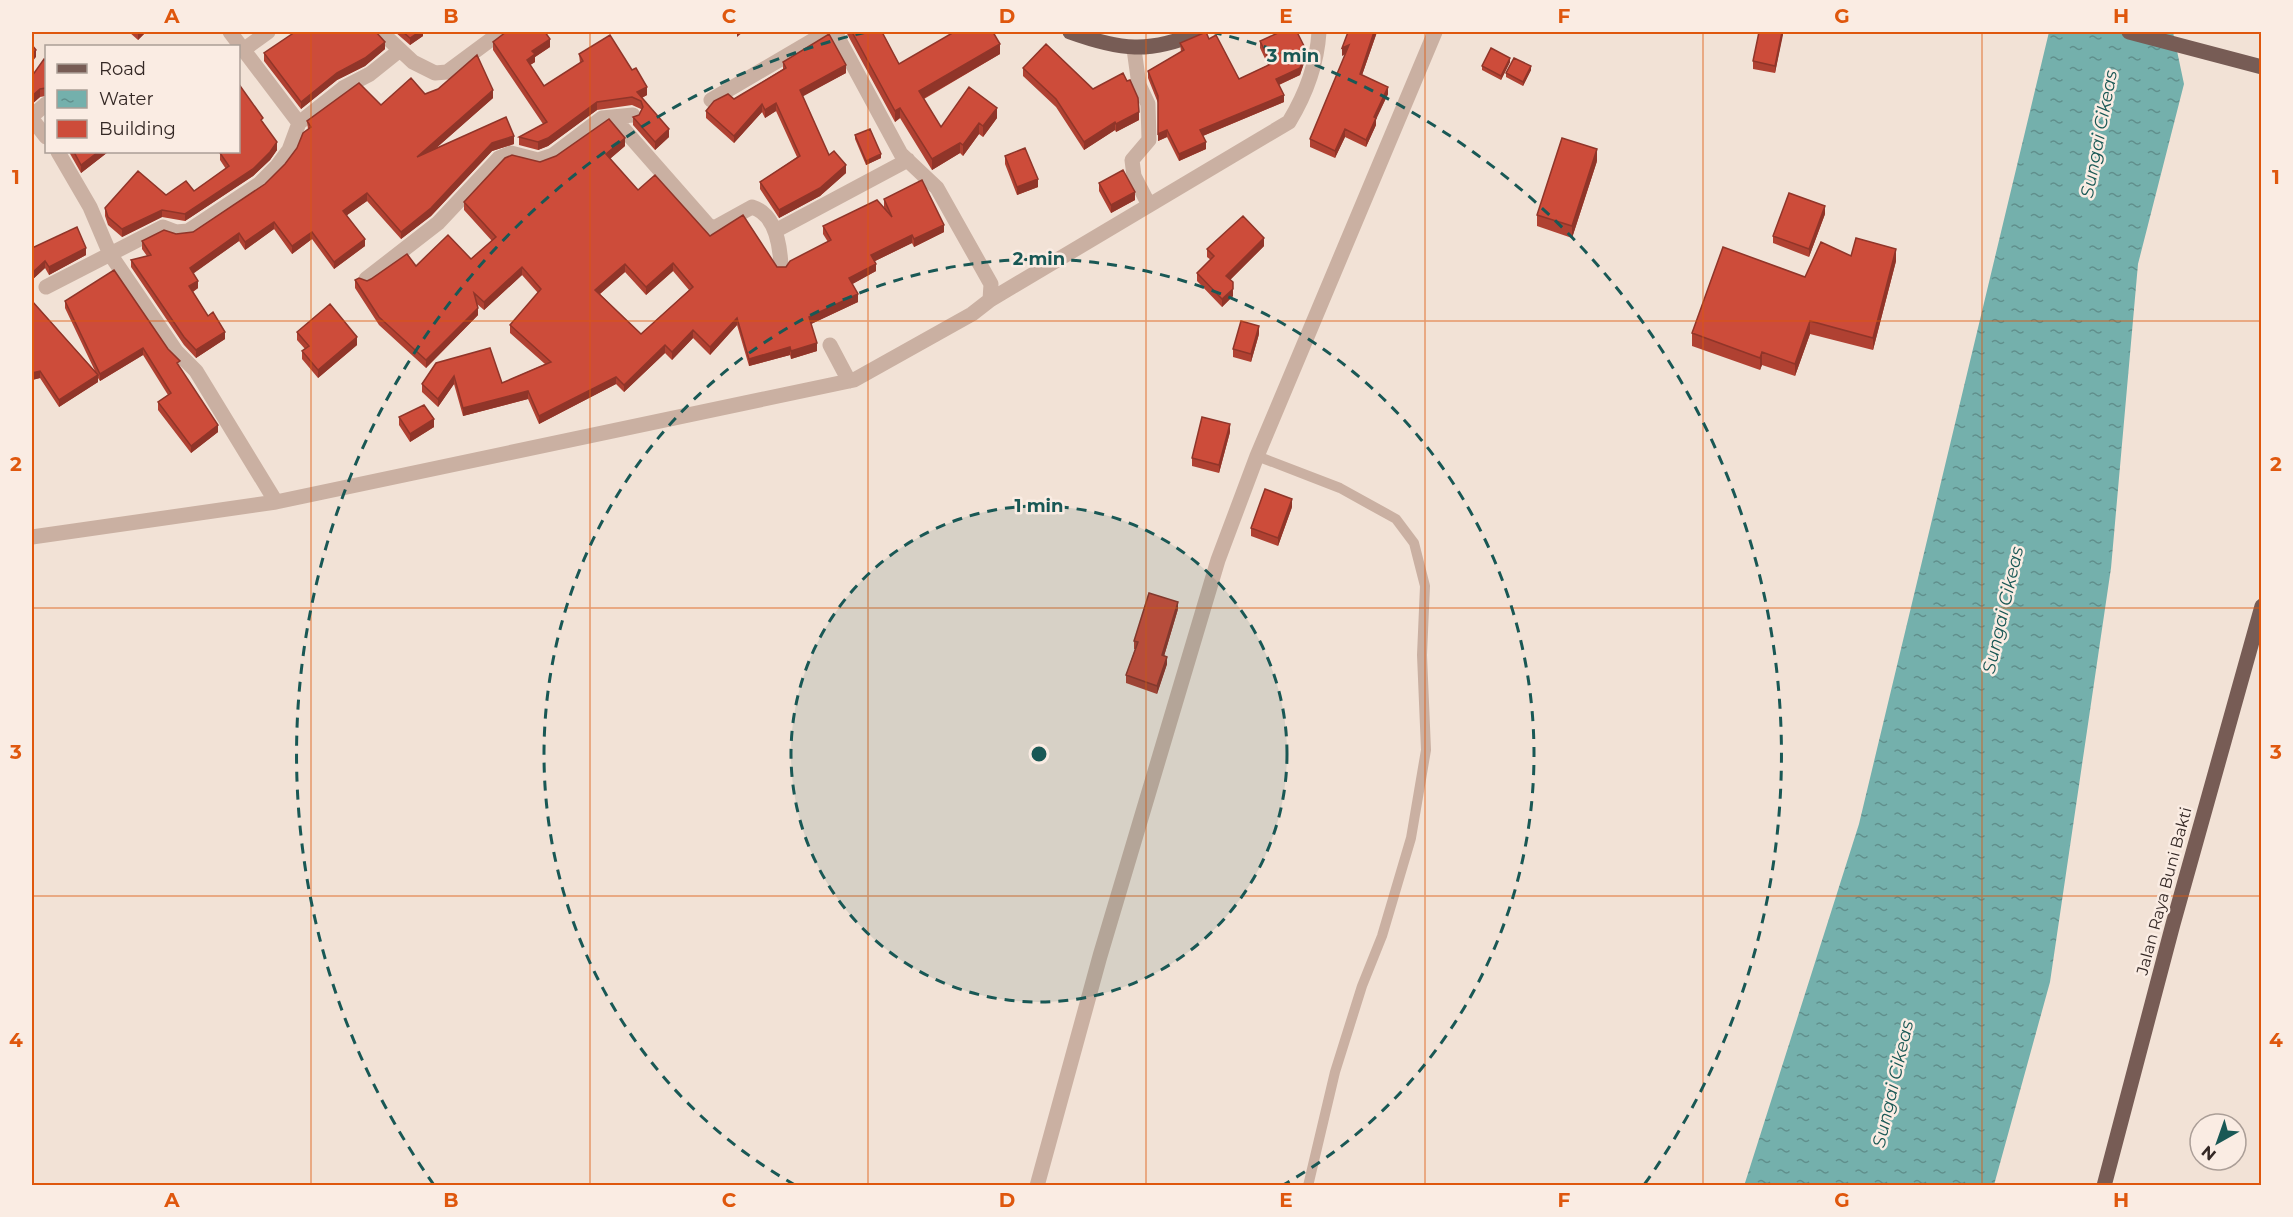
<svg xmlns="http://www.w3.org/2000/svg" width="2293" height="1217" font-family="Montserrat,sans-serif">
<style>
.water{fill:url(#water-ripples)}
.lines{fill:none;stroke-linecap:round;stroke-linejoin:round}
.service{stroke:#cab0a2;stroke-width:10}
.minor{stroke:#cab0a2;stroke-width:15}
.primary{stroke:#775c55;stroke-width:15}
.wall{fill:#b04132;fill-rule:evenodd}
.shaded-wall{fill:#903529}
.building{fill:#cd4c3a;stroke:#903529;stroke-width:1.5;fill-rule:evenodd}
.grid{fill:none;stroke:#df570d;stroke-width:1.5;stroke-opacity:0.55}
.ring{fill:none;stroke:#195855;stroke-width:3;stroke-dasharray:10 8}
.labels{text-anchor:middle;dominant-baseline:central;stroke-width:5;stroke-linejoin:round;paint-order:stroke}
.street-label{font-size:16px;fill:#342825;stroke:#faece3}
.water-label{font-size:18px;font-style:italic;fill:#195855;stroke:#faece3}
.centre{fill:#195855;stroke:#faece3;stroke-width:3}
.ring-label{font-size:18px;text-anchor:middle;font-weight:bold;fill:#195855;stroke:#faece3;stroke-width:5;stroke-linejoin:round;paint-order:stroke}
.neatline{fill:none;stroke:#df570d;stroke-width:2}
.grid-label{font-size:20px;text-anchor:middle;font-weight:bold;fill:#df570d}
</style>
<defs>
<pattern id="water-ripples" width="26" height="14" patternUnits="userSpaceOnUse" patternTransform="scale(1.5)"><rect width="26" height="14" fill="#74b0ac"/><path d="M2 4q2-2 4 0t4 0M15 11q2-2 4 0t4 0" fill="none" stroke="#608f8c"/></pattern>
</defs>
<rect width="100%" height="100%" fill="#f2e2d6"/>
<path class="water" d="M 2049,32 L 2173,32 L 2184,84 L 2138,264 L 2111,568 L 2050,982 L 1994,1185 L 1744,1186 L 1859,824 Z"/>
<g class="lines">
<path class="service" d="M 1257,456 L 1340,488 L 1396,519 L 1414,543 L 1425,586 L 1422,655 L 1426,750 L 1411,838 L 1382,936 L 1362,986 L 1335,1072 L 1308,1186"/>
<path class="minor" d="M 230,32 L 299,123
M 381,32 L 413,62 L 435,73 L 447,72 L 501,32
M 835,32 L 901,154 L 937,188 L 991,284 L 990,300
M 1134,49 L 1139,85 L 1148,104 L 1149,140 L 1132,160 L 1134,176 L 1149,205
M 243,50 L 268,32
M 711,100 L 827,32
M 32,116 L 46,104
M 613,117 L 708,225 L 714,228 L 752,207 C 776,214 780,245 781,266
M 32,119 L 46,137
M 58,152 L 90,207 L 110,254 L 176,351 L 196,371 L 276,502
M 775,231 L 908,160
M 366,279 L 438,223 L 499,158 L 511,153 L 538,160 L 553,155 L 602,118 L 633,115
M 46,287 L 163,227 L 176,232 L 188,231 L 259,184 L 277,166 L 289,150 L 299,123 L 343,88 L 370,74 L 400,50
M 830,345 L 849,381
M 32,537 L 276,502 L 854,380 L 972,314 L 990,300 L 1289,122 C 1306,94 1317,64 1319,32
M 1037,1186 L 1100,956 L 1218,560 L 1257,456 L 1435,32"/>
<path class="primary" d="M 1070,32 C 1120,50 1149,54 1200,32
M 2129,32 L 2262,67
M 2104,1186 L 2173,924 L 2262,606"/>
</g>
<path class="wall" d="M 129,32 L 146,32 L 138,40 Z
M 395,32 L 423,32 L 423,36 L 410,45 Z
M 846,32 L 882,32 L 899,64 L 1000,54 L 924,99 L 941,127 L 997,118 L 983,137 L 979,134 L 963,156 L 960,153 L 932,170 L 900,118 L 895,122 Z
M 1377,32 L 1362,75 L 1388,94 L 1376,118 L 1376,125 L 1366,147 L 1345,137 L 1335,158 L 1310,147 L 1310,139 L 1346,54 L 1342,56 Z
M 1783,32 L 1775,73 L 1753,69 L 1753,61 Z
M 1209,39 L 1239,79 L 1268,65 L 1260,48 L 1260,41 L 1306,57 L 1300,75 L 1279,85 L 1284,102 L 1203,136 L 1206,149 L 1179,161 L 1167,137 L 1158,141 L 1158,103 L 1148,78 L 1148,71 L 1181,52 L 1180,43 Z
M 493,42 L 550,47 L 535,57 L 535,62 L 530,65 L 544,86 L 580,63 L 579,54 L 647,95 L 642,98 L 669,137 L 655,150 L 633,125 L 633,117 L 639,115 L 641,110 L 641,109 L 632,105 L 597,110 L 548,146 L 538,150 L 519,145 L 519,137 L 543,124 L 493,50 Z
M 385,49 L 365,66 L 337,80 L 301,109 L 264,61 L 264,53 Z
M 46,62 L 46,96 L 40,97 L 32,104 L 32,76 Z
M 783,62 L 846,73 L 802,96 L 829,155 L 846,173 L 820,196 L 779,218 L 760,189 L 760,182 L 797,157 L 776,111 L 765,118 L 762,112 L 734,143 L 706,118 L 706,111 L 734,99 L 783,69 Z
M 1510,62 L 1501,80 L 1482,70 L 1482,66 Z
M 1023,68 L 1093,89 L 1139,120 L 1116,132 L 1115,130 L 1084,150 L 1056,107 L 1023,76 Z
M 1531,70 L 1523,86 L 1506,77 L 1506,73 Z
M 425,94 L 493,98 L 435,149 L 514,144 L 492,151 L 431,216 L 401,239 L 367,201 L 347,215 L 365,246 L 334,269 L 312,239 L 292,254 L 274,229 L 245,250 L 239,241 L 193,273 L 198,288 L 193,292 L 208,316 L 225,339 L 196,358 L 184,345 L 131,267 L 131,260 L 147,256 L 142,249 L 142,241 L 193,232 L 265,184 L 285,164 L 297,148 L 308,129 L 307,121 Z
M 263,122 L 277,150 L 270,160 L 253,176 L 185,221 L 162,217 L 122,237 L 108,225 L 105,216 L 105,208 L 166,195 L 194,191 L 226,169 L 220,160 L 220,153 Z
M 855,135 L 881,158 L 866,165 L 855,139 Z
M 625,146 L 610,159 L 638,190 L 710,236 L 777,267 L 786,267 L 828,242 L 823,234 L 823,226 L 885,210 L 884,207 L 884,199 L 944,232 L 914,247 L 912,243 L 875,261 L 876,271 L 852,284 L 858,302 L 811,324 L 817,351 L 791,359 L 790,355 L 749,366 L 737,325 L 710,355 L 693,338 L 672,360 L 665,353 L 624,392 L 616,384 L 539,424 L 528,399 L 463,416 L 454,384 L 438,407 L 422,392 L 422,384 L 436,363 L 502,383 L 545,364 L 510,333 L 510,325 L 538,293 L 522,275 L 484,310 L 477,304 L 478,315 L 426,368 L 379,325 L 355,288 L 355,280 L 367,281 L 416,266 L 471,259 L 492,241 L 464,210 L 464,202 L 540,162 ZM 673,271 L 689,290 L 641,334 L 600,294 L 625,272 L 646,295 Z
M 69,152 L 108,152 L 81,173 Z
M 1005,156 L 1038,187 L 1017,195 L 1005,164 Z
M 1597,161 L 1572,238 L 1537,226 L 1537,215 Z
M 1099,183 L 1135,200 L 1111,213 L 1099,191 Z
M 1825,214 L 1809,257 L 1773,243 L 1773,236 Z
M 1264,246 L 1230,280 L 1233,296 L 1222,307 L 1197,281 L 1197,273 L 1211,260 L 1207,257 L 1207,249 Z
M 32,248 L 86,255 L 49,275 L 45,268 L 32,280 Z
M 1851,256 L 1896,261 L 1873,350 L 1810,334 L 1795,376 L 1762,365 L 1760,370 L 1692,346 L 1692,333 Z
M 32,301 L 95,371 L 65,308 L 65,301 L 180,368 L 218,432 L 191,453 L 158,410 L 158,402 L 168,395 L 143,355 L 100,381 L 98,378 L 98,382 L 59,407 L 40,378 L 32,380 Z
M 297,332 L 357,345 L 318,378 L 302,359 L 302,351 L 305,349 L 297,340 Z
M 1259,334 L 1251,362 L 1233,357 L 1233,349 Z
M 399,417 L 434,427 L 410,442 L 399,425 Z
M 1230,432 L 1219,473 L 1192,466 L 1192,458 Z
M 1292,507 L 1278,546 L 1251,536 L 1251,528 Z
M 1178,609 L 1164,656 L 1167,664 L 1157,694 L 1126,683 L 1126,675 L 1135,649 L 1134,649 L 1134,641 Z"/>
<path class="shaded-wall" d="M 138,32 L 146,32 L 138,40 Z
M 419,32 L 423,32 L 423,36 L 410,45 L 410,38 Z
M 737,32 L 743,32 L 737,37 Z
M 1374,32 L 1377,32 L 1360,81 L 1360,74 Z
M 1782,32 L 1783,32 L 1783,35 L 1775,73 L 1775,66 Z
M 550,39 L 550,47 L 535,57 L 535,62 L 527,67 L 527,60 L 532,51 Z
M 385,42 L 385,49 L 365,66 L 337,80 L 301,109 L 301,102 L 337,73 Z
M 1000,44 L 1000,54 L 919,101 L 919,91 Z
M 1349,45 L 1349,52 L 1342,56 L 1342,48 Z
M 36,50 L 36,57 L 32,62 L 32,54 Z
M 1306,50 L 1306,57 L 1300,75 L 1276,86 L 1276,79 Z
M 1510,58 L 1510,62 L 1501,80 L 1501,76 Z
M 846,65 L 846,73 L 800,98 L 800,90 Z
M 1531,66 L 1531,70 L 1523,86 L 1523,82 Z
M 647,87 L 647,95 L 637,100 L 637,92 Z
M 1388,87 L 1388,94 L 1374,124 L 1374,117 Z
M 40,89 L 40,97 L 32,104 L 32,96 Z
M 493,90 L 493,98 L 417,165 L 417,157 Z
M 1284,95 L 1284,102 L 1200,137 L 1200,130 Z
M 597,102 L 597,110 L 548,146 L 538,150 L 538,142 Z
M 776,103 L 776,111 L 765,118 L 765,110 Z
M 762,104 L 762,112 L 734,143 L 734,136 Z
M 900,108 L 900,118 L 895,122 L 895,111 Z
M 997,108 L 997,118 L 983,137 L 983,126 Z
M 1139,112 L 1139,120 L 1116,132 L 1116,124 Z
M 1376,118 L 1376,125 L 1366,147 L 1366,140 Z
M 1115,122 L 1115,130 L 1084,150 L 1084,142 Z
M 979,123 L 979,134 L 963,156 L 963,145 Z
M 669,129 L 669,137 L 655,150 L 655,142 Z
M 1345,129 L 1345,137 L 1335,158 L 1335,151 Z
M 1167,130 L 1167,137 L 1158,141 L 1158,134 Z
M 514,136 L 514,144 L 492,151 L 431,216 L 401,239 L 401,232 L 492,143 Z
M 625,138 L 625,146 L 606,162 L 606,154 Z
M 277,142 L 277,150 L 270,160 L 253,176 L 185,221 L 185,214 Z
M 1206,142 L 1206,149 L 1179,161 L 1179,154 Z
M 960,143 L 960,153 L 932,170 L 932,159 Z
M 1597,149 L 1597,161 L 1572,238 L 1572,226 Z
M 98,152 L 108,152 L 81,173 L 81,165 Z
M 881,154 L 881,158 L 866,165 L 866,161 Z
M 846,165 L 846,173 L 820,196 L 779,218 L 779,210 Z
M 1038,179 L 1038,187 L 1017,195 L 1017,187 Z
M 1135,192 L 1135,200 L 1111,213 L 1111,205 Z
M 367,193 L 367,201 L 343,218 L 343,211 Z
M 1825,206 L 1825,214 L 1809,257 L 1809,249 Z
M 162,210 L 162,217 L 122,237 L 122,229 Z
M 274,222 L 274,229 L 245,250 L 245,242 Z
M 944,225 L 944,232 L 914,247 L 914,239 Z
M 312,232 L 312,239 L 292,254 L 292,246 Z
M 239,233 L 239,241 L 190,276 L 190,268 Z
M 912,235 L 912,243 L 871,263 L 871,255 Z
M 1264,238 L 1264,246 L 1226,284 L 1226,276 Z
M 365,239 L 365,246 L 334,269 L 334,262 Z
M 86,248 L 86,255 L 49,275 L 49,267 Z
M 1896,249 L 1896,261 L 1873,350 L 1873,338 Z
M 45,261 L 45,268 L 32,280 L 32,273 Z
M 673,263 L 673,271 L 646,295 L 646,287 Z
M 625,264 L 625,272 L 595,298 L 595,290 Z
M 876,264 L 876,271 L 849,286 L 849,278 Z
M 522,267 L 522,275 L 484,310 L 484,302 Z
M 198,281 L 198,288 L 189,294 L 189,286 Z
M 1233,289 L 1233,296 L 1222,307 L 1222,299 Z
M 858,294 L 858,302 L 809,325 L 809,317 Z
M 478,308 L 478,315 L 426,368 L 426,360 Z
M 737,318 L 737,325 L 710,355 L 710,347 Z
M 1810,321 L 1810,334 L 1795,376 L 1795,364 Z
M 1259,326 L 1259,334 L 1251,362 L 1251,354 Z
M 693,330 L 693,338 L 672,360 L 672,352 Z
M 225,332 L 225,339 L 196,358 L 196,350 Z
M 357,337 L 357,345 L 318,378 L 318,370 Z
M 817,343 L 817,351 L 791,359 L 791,351 Z
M 665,345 L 665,353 L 624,392 L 624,385 Z
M 790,347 L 790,355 L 749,366 L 749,359 Z
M 143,348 L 143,355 L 100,381 L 100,374 Z
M 1762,352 L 1762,365 L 1760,370 L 1760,358 Z
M 40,371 L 40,378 L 32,380 L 32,373 Z
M 98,375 L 98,382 L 59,407 L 59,400 Z
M 454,376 L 454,384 L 438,407 L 438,399 Z
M 616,377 L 616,384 L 539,424 L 539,416 Z
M 528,391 L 528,399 L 463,416 L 463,408 Z
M 434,419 L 434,427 L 410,442 L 410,434 Z
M 1230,424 L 1230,432 L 1219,473 L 1219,465 Z
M 218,425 L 218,432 L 191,453 L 191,446 Z
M 1292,499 L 1292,507 L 1278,546 L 1278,538 Z
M 1178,602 L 1178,609 L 1162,663 L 1162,655 Z
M 1167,657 L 1167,664 L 1157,694 L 1157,686 Z"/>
<path class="building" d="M 295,32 L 376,32 L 385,42 L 365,58 L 337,73 L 301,102 L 264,53 Z
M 403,32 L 419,32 L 410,38 Z
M 506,32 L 545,32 L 550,39 L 532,51 L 535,54 L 527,60 L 544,86 L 583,61 L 579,54 L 610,35 L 632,70 L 636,68 L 647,87 L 637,92 L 669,129 L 655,142 L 633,117 L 639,115 L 643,107 L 641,101 L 632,97 L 597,102 L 548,138 L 538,142 L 519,137 L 547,122 L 493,42 Z
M 852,32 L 882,32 L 899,64 L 954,32 L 993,32 L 1000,44 L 919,91 L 941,127 L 969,87 L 997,108 L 983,126 L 979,123 L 963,145 L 960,143 L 932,159 L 900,108 L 895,111 Z
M 1206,32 L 1209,39 L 1216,35 L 1239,79 L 1271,64 L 1260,41 L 1280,32 L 1297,32 L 1306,50 L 1300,68 L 1276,79 L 1284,95 L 1200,130 L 1206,142 L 1179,154 L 1167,130 L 1158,134 L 1158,96 L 1148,71 L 1184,50 L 1180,43 Z
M 1348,32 L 1374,32 L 1360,74 L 1388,87 L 1374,117 L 1376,118 L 1366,140 L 1345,129 L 1335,151 L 1310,139 L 1349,45 L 1342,48 Z
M 1759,32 L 1782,32 L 1775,66 L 1753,61 Z
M 829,34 L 846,65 L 800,90 L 829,155 L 834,151 L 846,165 L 820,188 L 779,210 L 760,182 L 800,156 L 776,103 L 765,110 L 762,104 L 734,136 L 706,111 L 714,101 L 728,94 L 734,99 L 786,68 L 783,62 Z
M 1046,44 L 1093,89 L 1123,73 L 1127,81 L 1130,80 L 1138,98 L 1139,112 L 1116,124 L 1115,122 L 1084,142 L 1056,99 L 1023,68 Z
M 32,45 L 36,50 L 32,54 Z
M 1491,48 L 1510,58 L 1501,76 L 1482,66 Z
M 477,55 L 493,90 L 417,157 L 506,117 L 514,136 L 492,143 L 431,208 L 401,232 L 367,193 L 343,211 L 365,239 L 334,262 L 312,232 L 292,246 L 274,222 L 245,242 L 239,233 L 190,268 L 198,281 L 189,286 L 208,316 L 213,312 L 225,332 L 196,350 L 184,337 L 131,260 L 151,255 L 142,241 L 164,230 L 176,234 L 193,232 L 265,184 L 285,164 L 297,148 L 303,133 L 311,127 L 307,121 L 359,83 L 381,105 L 411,78 L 425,94 L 438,89 Z
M 1514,58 L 1531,66 L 1523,82 L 1506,73 Z
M 44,59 L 46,62 L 46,88 L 40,89 L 32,96 L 32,76 Z
M 238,83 L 263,118 L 261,120 L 277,142 L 270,152 L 253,169 L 185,214 L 162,210 L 122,229 L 108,217 L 105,208 L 138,171 L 166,195 L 186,181 L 194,191 L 229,166 L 220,153 L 222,152 L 238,152 Z
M 609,119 L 625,138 L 606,154 L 638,190 L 655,175 L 710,236 L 743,215 L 777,267 L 786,267 L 790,261 L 831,240 L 823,226 L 877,200 L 892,217 L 884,199 L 922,180 L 944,225 L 914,239 L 912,235 L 871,255 L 876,264 L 849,278 L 858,294 L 809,317 L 817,343 L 791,351 L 790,347 L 749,359 L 737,318 L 710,347 L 693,330 L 672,352 L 665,345 L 624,385 L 616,377 L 539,416 L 528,391 L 463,408 L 454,376 L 438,399 L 422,384 L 436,363 L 490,348 L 502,383 L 551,362 L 510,325 L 541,289 L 522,267 L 484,302 L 474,293 L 478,308 L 426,360 L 379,317 L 355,280 L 359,278 L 367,281 L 371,279 L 407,254 L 416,266 L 448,235 L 471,259 L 496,237 L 464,202 L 505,158 L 512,155 L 540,162 L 556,156 ZM 673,263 L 693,287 L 641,334 L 595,290 L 625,264 L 646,287 Z
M 870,129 L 881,154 L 866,161 L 855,135 Z
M 1562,138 L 1597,149 L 1572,226 L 1537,215 Z
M 1025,148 L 1038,179 L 1017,187 L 1005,156 Z
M 74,152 L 98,152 L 81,165 Z
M 1123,170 L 1135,192 L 1111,205 L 1099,183 Z
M 1789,193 L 1825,206 L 1809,249 L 1773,236 Z
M 1243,216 L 1264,238 L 1226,276 L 1233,282 L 1233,289 L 1222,299 L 1197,273 L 1214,256 L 1207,249 Z
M 77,227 L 86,248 L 49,267 L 45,261 L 32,273 L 32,248 Z
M 1856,238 L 1896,249 L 1873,338 L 1810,321 L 1795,364 L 1762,352 L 1760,358 L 1692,333 L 1723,247 L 1805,277 L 1821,242 L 1851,256 Z
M 114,270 L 168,349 L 180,361 L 177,363 L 218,425 L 191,446 L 158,402 L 171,393 L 143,348 L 100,374 L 65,301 Z
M 32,301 L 98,375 L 59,400 L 40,371 L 32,373 Z
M 330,304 L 357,337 L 318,370 L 302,351 L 309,346 L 297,332 Z
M 1241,321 L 1259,326 L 1251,354 L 1233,349 Z
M 424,405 L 434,419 L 410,434 L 399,417 Z
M 1202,417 L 1230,424 L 1219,465 L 1192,458 Z
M 1265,489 L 1292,499 L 1278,538 L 1251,528 Z
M 1149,593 L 1178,602 L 1162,655 L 1167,657 L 1157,686 L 1126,675 L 1138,642 L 1134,641 Z"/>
<path class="grid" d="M 311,32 L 311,1186M 590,32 L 590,1186M 868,32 L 868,1186M 1146,32 L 1146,1186M 1425,32 L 1425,1186M 1703,32 L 1703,1186M 1982,32 L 1982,1186M 32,321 L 2262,321M 32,608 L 2262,608M 32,896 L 2262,896"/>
<circle cx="1039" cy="754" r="248" fill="#195855" fill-opacity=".12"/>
<g class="ring">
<circle cx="1039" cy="754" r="248"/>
<path d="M795 1185A495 495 0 1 1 1283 1185"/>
<path d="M434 1185A743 743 0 0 1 866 32M1212 32A743 743 0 0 1 1644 1185"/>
</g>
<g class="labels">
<g class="street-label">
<text transform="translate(2164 891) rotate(-75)">Jalan Raya Buni Bakti</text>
</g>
<g class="water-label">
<text transform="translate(2099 134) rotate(-79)">Sungai Cikeas</text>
<text transform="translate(2003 610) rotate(-77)">Sungai Cikeas</text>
<text transform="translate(1893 1084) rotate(-77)">Sungai Cikeas</text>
</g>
</g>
<circle cx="1039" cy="754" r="9" class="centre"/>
<g class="ring-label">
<text x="1293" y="62">3 min</text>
<text x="1039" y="265">2 min</text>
<text x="1039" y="512">1 min</text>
</g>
<rect width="2293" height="1217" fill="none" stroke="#faece3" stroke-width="66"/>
<rect x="45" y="45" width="195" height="108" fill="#faece3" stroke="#ab9e97" stroke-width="1.5"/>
<rect x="57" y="64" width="30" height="9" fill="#775c55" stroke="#ab9e97" stroke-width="1.5"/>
<text x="99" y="75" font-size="18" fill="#342825">Road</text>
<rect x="57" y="90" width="30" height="18" fill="url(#water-ripples)" stroke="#ab9e97" stroke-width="1.5"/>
<text x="99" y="105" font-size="18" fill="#342825">Water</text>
<rect x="57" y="120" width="30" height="18" fill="#cd4c3a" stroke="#ab9e97" stroke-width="1.5"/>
<text x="99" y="135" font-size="18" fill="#342825">Building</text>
<g transform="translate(2218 1142) rotate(220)"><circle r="28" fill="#faece3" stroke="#ab9e97" stroke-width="1.5"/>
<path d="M0-4.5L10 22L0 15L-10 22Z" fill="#195855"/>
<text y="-9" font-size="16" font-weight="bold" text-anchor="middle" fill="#342825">N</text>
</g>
<rect x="33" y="33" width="2227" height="1151" class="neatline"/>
<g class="grid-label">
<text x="172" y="23">A</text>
<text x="451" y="23">B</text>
<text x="729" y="23">C</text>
<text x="1007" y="23">D</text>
<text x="1286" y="23">E</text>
<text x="1564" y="23">F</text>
<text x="1842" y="23">G</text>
<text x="2121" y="23">H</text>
<text x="16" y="184">1</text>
<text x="2276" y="184">1</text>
<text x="16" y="471">2</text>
<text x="2276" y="471">2</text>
<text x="16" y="759">3</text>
<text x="2276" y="759">3</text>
<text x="16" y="1047">4</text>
<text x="2276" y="1047">4</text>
<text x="172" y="1207">A</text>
<text x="451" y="1207">B</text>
<text x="729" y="1207">C</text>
<text x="1007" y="1207">D</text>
<text x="1286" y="1207">E</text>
<text x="1564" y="1207">F</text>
<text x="1842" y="1207">G</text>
<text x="2121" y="1207">H</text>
</g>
</svg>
